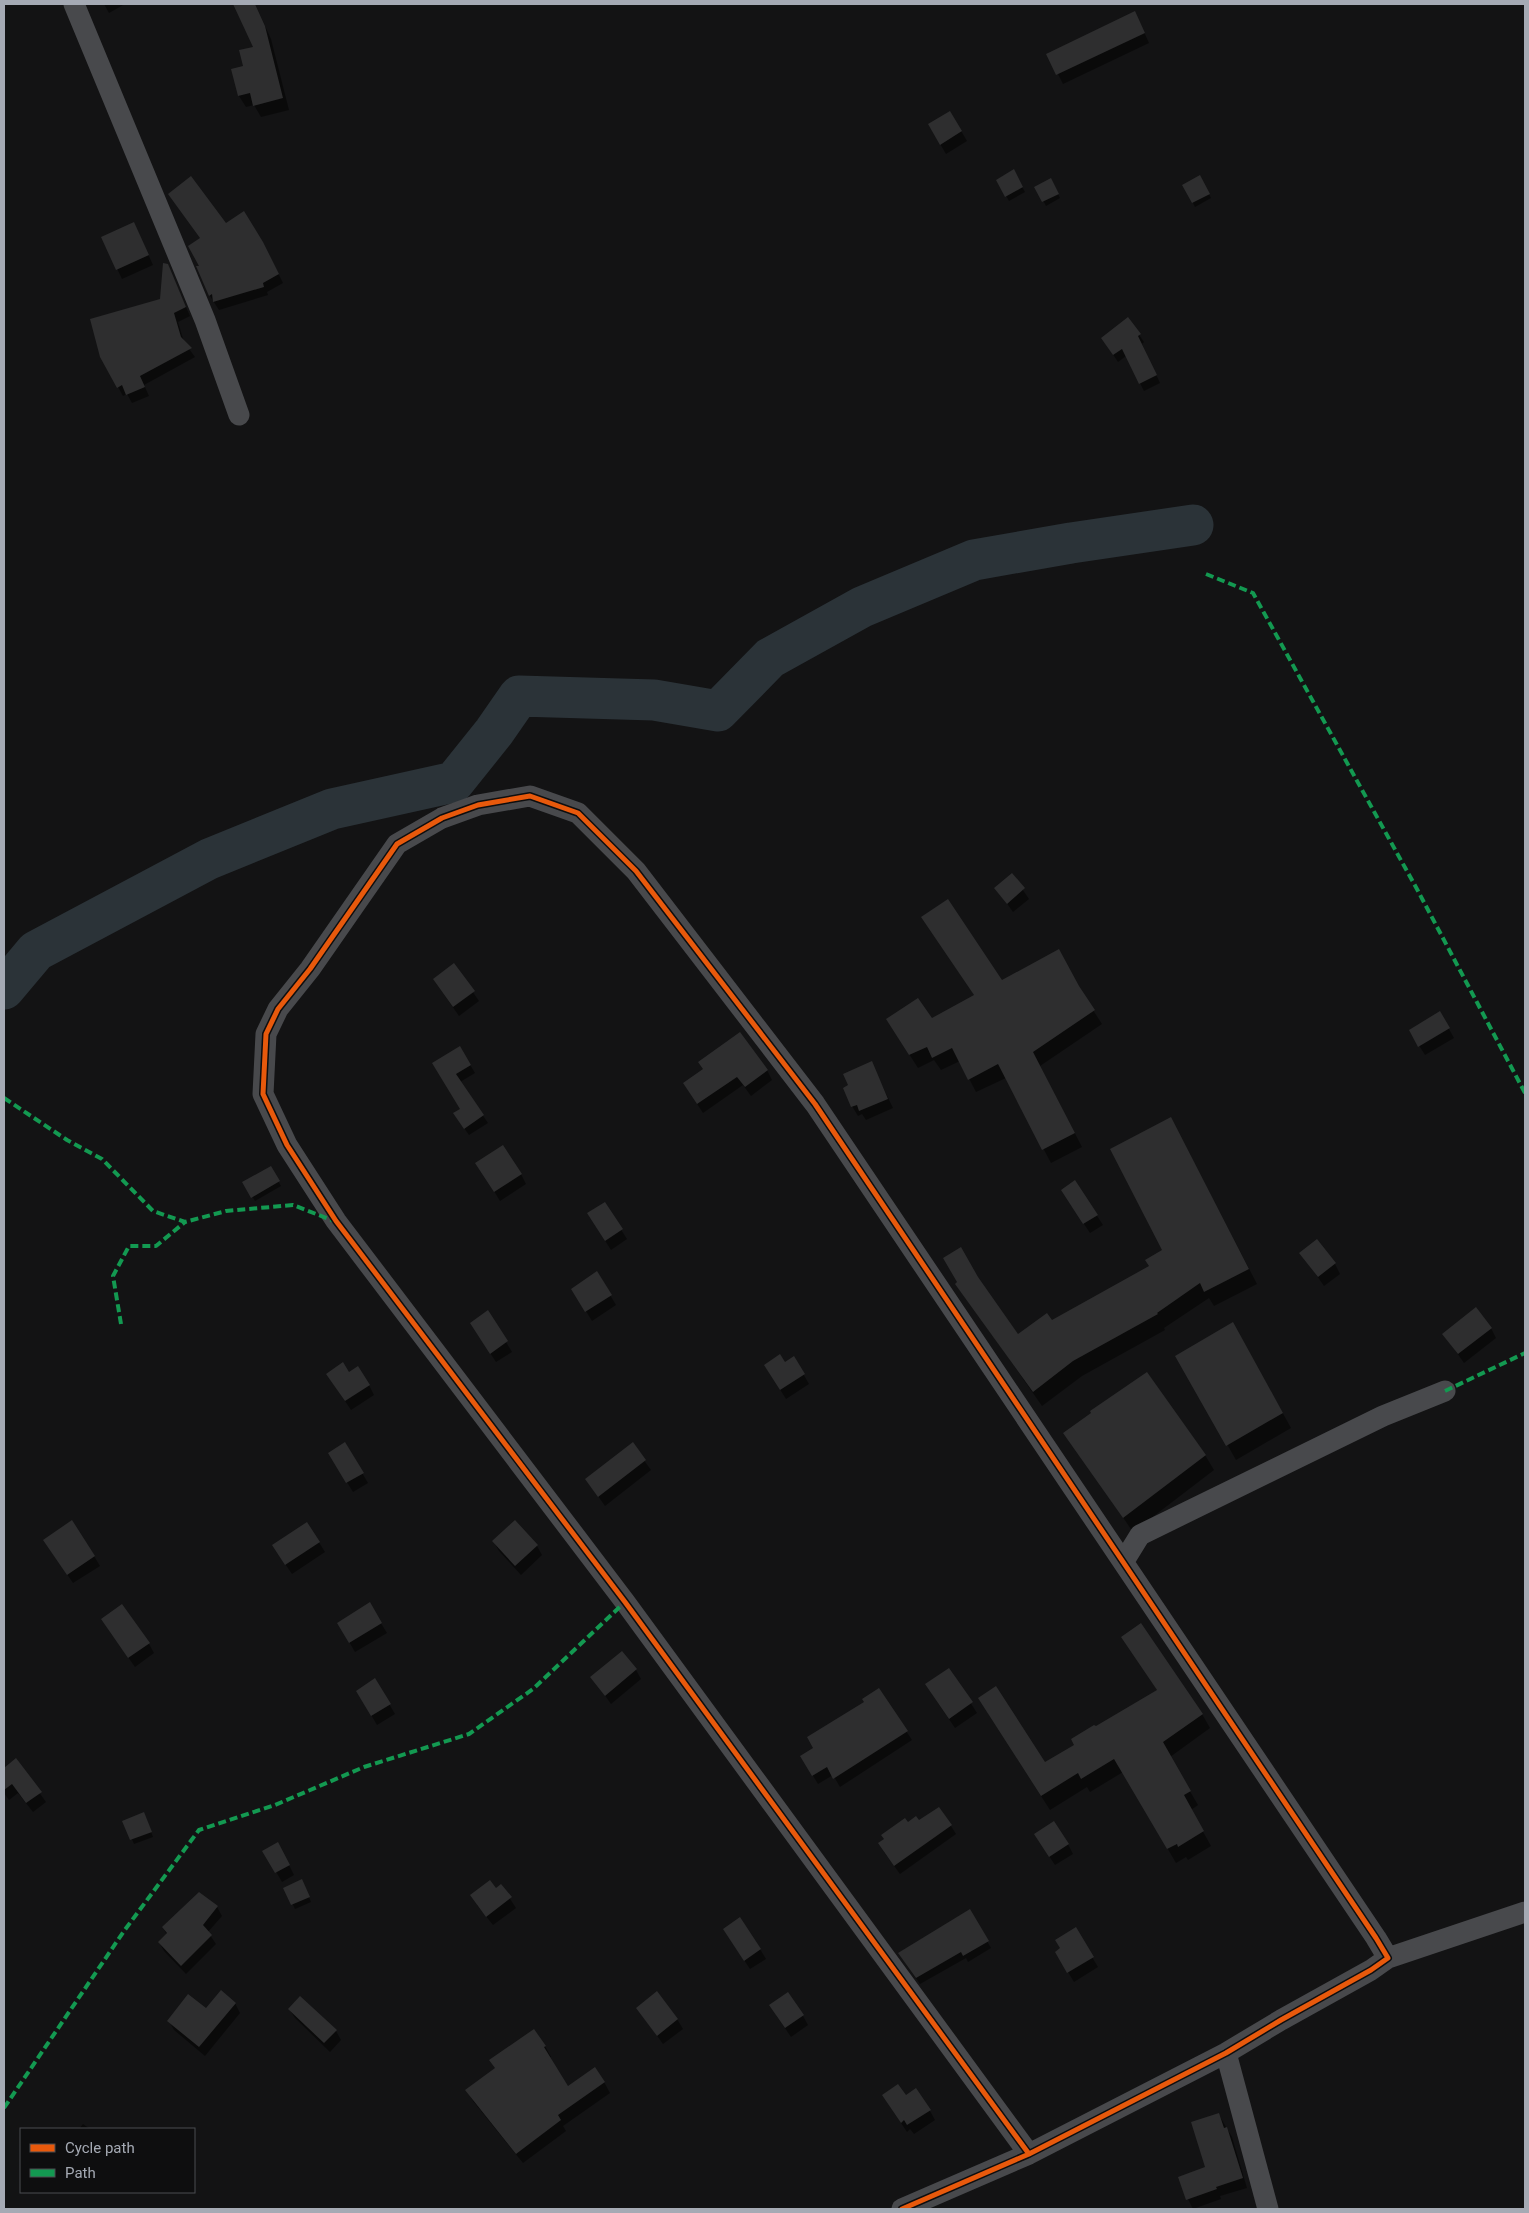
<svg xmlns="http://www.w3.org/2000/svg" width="1529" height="2213" font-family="Roboto,sans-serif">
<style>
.shadow{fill:#0007}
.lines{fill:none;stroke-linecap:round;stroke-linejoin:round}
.river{stroke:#2b3338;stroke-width:41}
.building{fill:#2e2e2f}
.minor{stroke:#48494c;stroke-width:21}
.quiet{stroke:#139951;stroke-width:4;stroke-dasharray:8 4;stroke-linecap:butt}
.cycleway-casing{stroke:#0e0e0f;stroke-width:8}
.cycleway{stroke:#e8590c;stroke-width:5}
</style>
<rect width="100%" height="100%" fill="#131314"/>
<path class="shadow" d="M 104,4 L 125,4 L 109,13 Z
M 235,4 L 255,4 L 271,39 L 289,110 L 261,117 L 254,105 L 246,107 L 239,96 L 244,67 L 255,47 Z
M 1140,23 L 1149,43 L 1063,84 L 1048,54 Z
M 950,112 L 967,141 L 946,154 L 929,125 Z
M 1013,171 L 1025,192 L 1009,201 L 997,180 Z
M 1200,177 L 1211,198 L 1195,207 L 1184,185 Z
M 1051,179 L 1060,198 L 1046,206 L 1036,187 Z
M 134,223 L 153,265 L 122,279 L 102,237 Z
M 225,224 L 268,253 L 283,283 L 267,292 L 268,295 L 219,310 L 210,296 L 198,267 L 201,268 Z
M 167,265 L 190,316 L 178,322 L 184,342 L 195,357 L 144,385 L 149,396 L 132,403 L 127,394 L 123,396 L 101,356 L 162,300 Z
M 1128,319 L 1144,342 L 1142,344 L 1160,383 L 1144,391 L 1126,356 L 1118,362 L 1102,338 Z
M 1012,874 L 1029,899 L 1013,912 L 996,888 Z
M 931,930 L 1002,982 L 1080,990 L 1102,1024 L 1040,1066 L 1082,1147 L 1051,1163 L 1006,1078 L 976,1092 L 960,1061 L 941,1070 L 934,1060 L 918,1068 L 895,1032 L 932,1020 L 975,996 Z
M 454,965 L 479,1001 L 459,1016 L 434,980 Z
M 1440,1013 L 1454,1038 L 1425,1055 L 1410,1031 Z
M 460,1048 L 475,1073 L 460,1082 L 488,1123 L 469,1135 L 459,1121 L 461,1109 L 434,1064 Z
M 871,1063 L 893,1108 L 866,1120 L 862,1114 L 858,1116 L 852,1106 L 850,1086 Z
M 767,1070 L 772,1080 L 751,1096 L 743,1085 L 703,1113 L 684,1084 Z
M 1179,1134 L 1257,1284 L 1214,1306 L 1209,1298 L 1164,1328 L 1165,1330 L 1082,1376 L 1042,1406 L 957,1284 L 977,1278 L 1018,1335 L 1052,1322 L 1150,1267 L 1163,1250 Z
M 477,1163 L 521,1174 L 526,1184 L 500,1201 Z
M 270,1168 L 281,1186 L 255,1201 L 244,1183 Z
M 1075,1182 L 1103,1225 L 1090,1233 L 1068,1200 Z
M 604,1203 L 627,1239 L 611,1250 L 594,1223 Z
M 1301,1253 L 1335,1264 L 1340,1274 L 1324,1286 Z
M 597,1273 L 616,1305 L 592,1321 L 578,1298 Z
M 488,1312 L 512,1352 L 496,1362 L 477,1333 Z
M 1491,1328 L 1496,1338 L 1464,1363 L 1444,1334 Z
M 1241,1338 L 1291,1428 L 1236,1460 L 1177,1356 Z
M 794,1358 L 809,1384 L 786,1399 L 771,1375 Z
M 348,1373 L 369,1385 L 374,1395 L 351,1410 L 333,1383 Z
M 1065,1433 L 1205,1455 L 1214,1470 L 1133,1532 Z
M 345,1444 L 368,1483 L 353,1492 L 329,1453 Z
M 632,1444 L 651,1470 L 605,1506 L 586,1479 Z
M 307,1523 L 325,1552 L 292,1574 L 279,1555 Z
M 494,1542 L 537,1546 L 542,1555 L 521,1575 L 499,1551 Z
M 50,1549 L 94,1556 L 100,1566 L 73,1583 Z
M 369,1604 L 387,1633 L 355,1652 L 338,1623 Z
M 108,1629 L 149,1644 L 154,1653 L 135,1667 Z
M 1123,1638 L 1202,1714 L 1210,1728 L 1170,1757 L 1198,1805 L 1191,1810 L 1211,1846 L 1188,1860 L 1186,1857 L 1176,1863 L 1123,1772 L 1090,1792 L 1087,1787 L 1050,1810 L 988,1713 L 1045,1764 L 1076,1746 L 1095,1728 L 1158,1691 Z
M 949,1669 L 977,1713 L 955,1728 L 932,1694 Z
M 636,1670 L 641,1679 L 611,1704 L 592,1677 Z
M 375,1680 L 395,1714 L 377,1725 L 357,1691 Z
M 879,1690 L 912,1740 L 840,1787 L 833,1775 L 818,1784 L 801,1756 L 815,1748 Z
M 16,1760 L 46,1802 L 33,1812 L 18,1793 L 9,1800 L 4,1793 L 4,1769 Z
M 146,1818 L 153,1837 L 134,1844 L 124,1821 Z
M 919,1822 L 951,1826 L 956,1834 L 900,1874 L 884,1852 L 907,1824 Z
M 1041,1844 L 1068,1844 L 1073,1854 L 1055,1865 Z
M 264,1851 L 283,1853 L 294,1875 L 282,1882 Z
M 304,1885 L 311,1902 L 295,1909 L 285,1888 Z
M 501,1885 L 516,1908 L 493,1925 L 477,1905 Z
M 217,1907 L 222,1916 L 208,1932 L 216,1944 L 186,1974 L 164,1951 L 159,1942 L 167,1935 L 163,1928 Z
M 969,1910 L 991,1948 L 968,1962 L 966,1958 L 920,1984 L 899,1954 Z
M 1075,1929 L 1098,1967 L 1074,1982 L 1056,1952 L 1062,1949 Z
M 730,1939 L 760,1949 L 766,1959 L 750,1969 Z
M 235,2003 L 240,2013 L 205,2056 L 174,2030 L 169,2021 Z
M 637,2008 L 677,2019 L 683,2029 L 663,2044 Z
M 289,2009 L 336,2031 L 341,2040 L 330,2052 L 295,2018 Z
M 776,2015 L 803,2016 L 808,2025 L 791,2037 Z
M 545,2046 L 551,2057 L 549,2058 L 568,2087 L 604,2082 L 610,2093 L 563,2126 L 566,2131 L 523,2163 L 473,2101 L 467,2091 L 496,2069 Z
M 906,2096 L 930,2111 L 935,2120 L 914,2134 L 910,2129 L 907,2132 L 889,2105 Z
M 1219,2115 L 1232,2137 L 1247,2188 L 1220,2196 L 1221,2199 L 1193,2209 L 1188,2199 L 1206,2168 Z
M 83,2124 L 90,2129 L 79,2129 Z"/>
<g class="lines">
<path class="river" d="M 4,989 L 36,951 L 209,859 L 332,809 L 454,782 L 494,732 L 519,696 L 654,700 L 718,711 L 770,658 L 862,607 L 974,560 L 1071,543 L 1193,525"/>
</g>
<path class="building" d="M 233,4 L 255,4 L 265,26 L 283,98 L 253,106 L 250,93 L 238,96 L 231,69 L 243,66 L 239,50 L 253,47 Z
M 1135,11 L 1145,33 L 1056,75 L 1046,54 Z
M 950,111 L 962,131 L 940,145 L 928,124 Z
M 1014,169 L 1023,187 L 1005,197 L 996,180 Z
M 1200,175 L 1210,194 L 1192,203 L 1182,185 Z
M 191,176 L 226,223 L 244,211 L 263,242 L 279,274 L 263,283 L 264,287 L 213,302 L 212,294 L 209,296 L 196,266 L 199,266 L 188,246 L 200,238 L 168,194 Z
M 1051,178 L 1059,194 L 1042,202 L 1034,187 Z
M 134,222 L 149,255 L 116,270 L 101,237 Z
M 163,263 L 168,264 L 186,307 L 174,313 L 181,337 L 192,348 L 140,376 L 145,387 L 126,395 L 122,385 L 117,388 L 100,357 L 90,319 L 160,299 Z
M 1128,317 L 1141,334 L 1138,336 L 1157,375 L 1139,384 L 1122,349 L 1113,355 L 1101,338 Z
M 1012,873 L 1025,888 L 1007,904 L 994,888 Z
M 948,899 L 1002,980 L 1059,949 L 1079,986 L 1095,1010 L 1033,1052 L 1075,1133 L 1042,1150 L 998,1064 L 968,1080 L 952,1048 L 932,1058 L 927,1047 L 909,1055 L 886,1019 L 918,998 L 932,1018 L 974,995 L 921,917 Z
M 454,963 L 475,991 L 453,1007 L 433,979 Z
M 1440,1011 L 1450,1028 L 1418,1047 L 1409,1030 Z
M 740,1032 L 768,1070 L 745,1087 L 737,1077 L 697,1104 L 683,1083 L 703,1069 L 698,1062 Z
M 460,1046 L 471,1065 L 456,1074 L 484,1115 L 464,1129 L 453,1113 L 460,1109 L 432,1063 Z
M 872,1061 L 888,1099 L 859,1111 L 857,1105 L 851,1107 L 843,1088 L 848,1085 L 843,1074 Z
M 1171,1117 L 1249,1269 L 1204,1292 L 1200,1283 L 1157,1313 L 1158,1314 L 1073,1361 L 1033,1392 L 955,1284 L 957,1282 L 943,1258 L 961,1247 L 978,1277 L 1018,1334 L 1047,1313 L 1052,1320 L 1149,1266 L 1145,1260 L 1162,1250 L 1110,1149 Z
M 503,1145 L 522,1174 L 494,1192 L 475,1163 Z
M 271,1166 L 280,1181 L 251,1198 L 242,1182 Z
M 1075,1180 L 1098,1215 L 1083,1224 L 1061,1190 Z
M 605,1202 L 623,1229 L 605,1241 L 587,1213 Z
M 1317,1239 L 1336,1263 L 1318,1277 L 1299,1253 Z
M 597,1271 L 612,1295 L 585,1312 L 571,1289 Z
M 1476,1307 L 1492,1328 L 1458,1354 L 1442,1334 Z
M 488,1310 L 508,1341 L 490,1354 L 470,1323 Z
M 1233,1322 L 1283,1413 L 1226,1446 L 1175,1356 Z
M 780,1354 L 785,1362 L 794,1356 L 805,1374 L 780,1390 L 764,1365 Z
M 343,1362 L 349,1372 L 358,1366 L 370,1385 L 345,1401 L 326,1374 Z
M 1147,1372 L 1206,1455 L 1123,1518 L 1063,1433 L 1091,1413 L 1090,1411 Z
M 345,1442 L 364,1473 L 346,1483 L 328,1453 Z
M 633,1442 L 646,1460 L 598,1497 L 585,1479 Z
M 72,1520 L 95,1556 L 67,1575 L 43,1540 Z
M 515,1520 L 538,1545 L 515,1566 L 492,1541 Z
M 307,1522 L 320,1542 L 285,1565 L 272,1545 Z
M 370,1602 L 382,1623 L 349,1643 L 337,1623 Z
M 122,1604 L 150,1643 L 128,1658 L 101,1619 Z
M 1141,1623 L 1203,1714 L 1163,1742 L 1191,1791 L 1184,1795 L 1204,1831 L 1178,1847 L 1177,1844 L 1167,1849 L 1114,1759 L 1081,1779 L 1078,1773 L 1041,1796 L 978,1698 L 996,1686 L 1045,1762 L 1074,1745 L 1071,1739 L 1094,1725 L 1096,1726 L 1157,1690 L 1121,1637 Z
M 622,1651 L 637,1669 L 605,1696 L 590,1677 Z
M 949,1668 L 973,1702 L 949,1719 L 925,1684 Z
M 375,1678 L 391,1704 L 371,1716 L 356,1691 Z
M 879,1688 L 908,1731 L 833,1779 L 827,1767 L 812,1776 L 800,1756 L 813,1748 L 807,1737 L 864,1702 L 862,1699 Z
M 16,1758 L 42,1792 L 26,1803 L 12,1784 L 4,1790 L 4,1768 Z
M 939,1807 L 952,1825 L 894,1866 L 878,1843 L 884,1839 L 881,1835 L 905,1818 L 908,1822 L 916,1816 L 919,1820 Z
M 144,1812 L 152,1832 L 130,1840 L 122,1821 Z
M 1054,1821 L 1069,1844 L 1049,1857 L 1034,1834 Z
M 278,1842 L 290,1865 L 275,1873 L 262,1851 Z
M 302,1879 L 310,1897 L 291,1905 L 283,1888 Z
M 490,1880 L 496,1888 L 501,1884 L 512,1897 L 486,1917 L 470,1895 Z
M 199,1892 L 218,1906 L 203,1925 L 212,1935 L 181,1966 L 158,1942 L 167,1933 L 162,1927 Z
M 970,1909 L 989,1941 L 963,1956 L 961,1952 L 916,1978 L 898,1953 Z
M 740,1917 L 761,1949 L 744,1961 L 723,1929 Z
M 1076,1927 L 1094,1957 L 1067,1973 L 1055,1952 L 1060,1948 L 1055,1940 Z
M 221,1990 L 236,2003 L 199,2047 L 167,2021 L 188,1994 L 206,2008 Z
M 657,1991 L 678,2019 L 657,2036 L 636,2008 Z
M 788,1992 L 804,2015 L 785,2028 L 769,2005 Z
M 300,1996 L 337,2030 L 324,2043 L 288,2009 Z
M 534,2029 L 546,2046 L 544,2047 L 568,2086 L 595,2067 L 605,2082 L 558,2115 L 561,2120 L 516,2154 L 465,2090 L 495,2068 L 489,2060 Z
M 898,2084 L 906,2095 L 916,2088 L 931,2110 L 907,2125 L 904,2120 L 901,2123 L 882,2095 Z
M 1219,2113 L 1224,2128 L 1227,2127 L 1243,2178 L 1216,2187 L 1217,2189 L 1186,2200 L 1178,2177 L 1205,2167 L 1191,2122 Z"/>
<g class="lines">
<path class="minor" d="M 74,4 L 205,320 L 239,415
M 1124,1561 L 1140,1535 L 1383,1416 L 1445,1391
M 1388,1958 L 1525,1912
M 1226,2053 L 1268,2209
M 902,2209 L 1029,2154 L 1226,2053 L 1281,2020 L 1371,1970 L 1388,1958 L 1376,1938 L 815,1104 L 636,871 L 578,813 L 530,796 L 478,805 L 442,818 L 397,844 L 310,969 L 278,1009 L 266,1034 L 263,1094 L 287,1145 L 336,1221 L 625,1602 L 1029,2154"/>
<path class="quiet" d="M 1206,574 L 1253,593 L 1418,891 L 1525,1093
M 4,1098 L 67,1140 L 102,1159 L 153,1211 L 185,1222 L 226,1211 L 293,1205 L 334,1221
M 121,1324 L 113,1276 L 129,1246 L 156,1246 L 185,1222
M 1445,1391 L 1525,1353
M 4,2108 L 124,1931 L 199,1830 L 275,1805 L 364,1767 L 469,1734 L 533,1689 L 625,1602"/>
<g class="cycleway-casing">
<path id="cycleway" d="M 902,2209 L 1029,2154 L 1226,2053 L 1281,2020 L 1371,1970 L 1388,1958 L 1376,1938 L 815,1104 L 636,871 L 578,813 L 530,796 L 478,805 L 442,818 L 397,844 L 310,969 L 278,1009 L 266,1034 L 263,1094 L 287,1145 L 336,1221 L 625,1602 L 1029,2154"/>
</g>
<use href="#cycleway" class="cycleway"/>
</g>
<rect width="1529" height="2213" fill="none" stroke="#a5aab4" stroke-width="10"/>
<rect x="20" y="2128" width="175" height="65" fill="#0e0e0f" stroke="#4a4c51"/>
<rect x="30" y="2144" width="25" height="8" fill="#e8590c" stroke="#4a4c51"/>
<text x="65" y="2153" font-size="15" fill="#a5aab4">Cycle path</text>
<rect x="30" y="2169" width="25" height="8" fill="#139951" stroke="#4a4c51"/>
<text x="65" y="2178" font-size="15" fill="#a5aab4">Path</text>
</svg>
